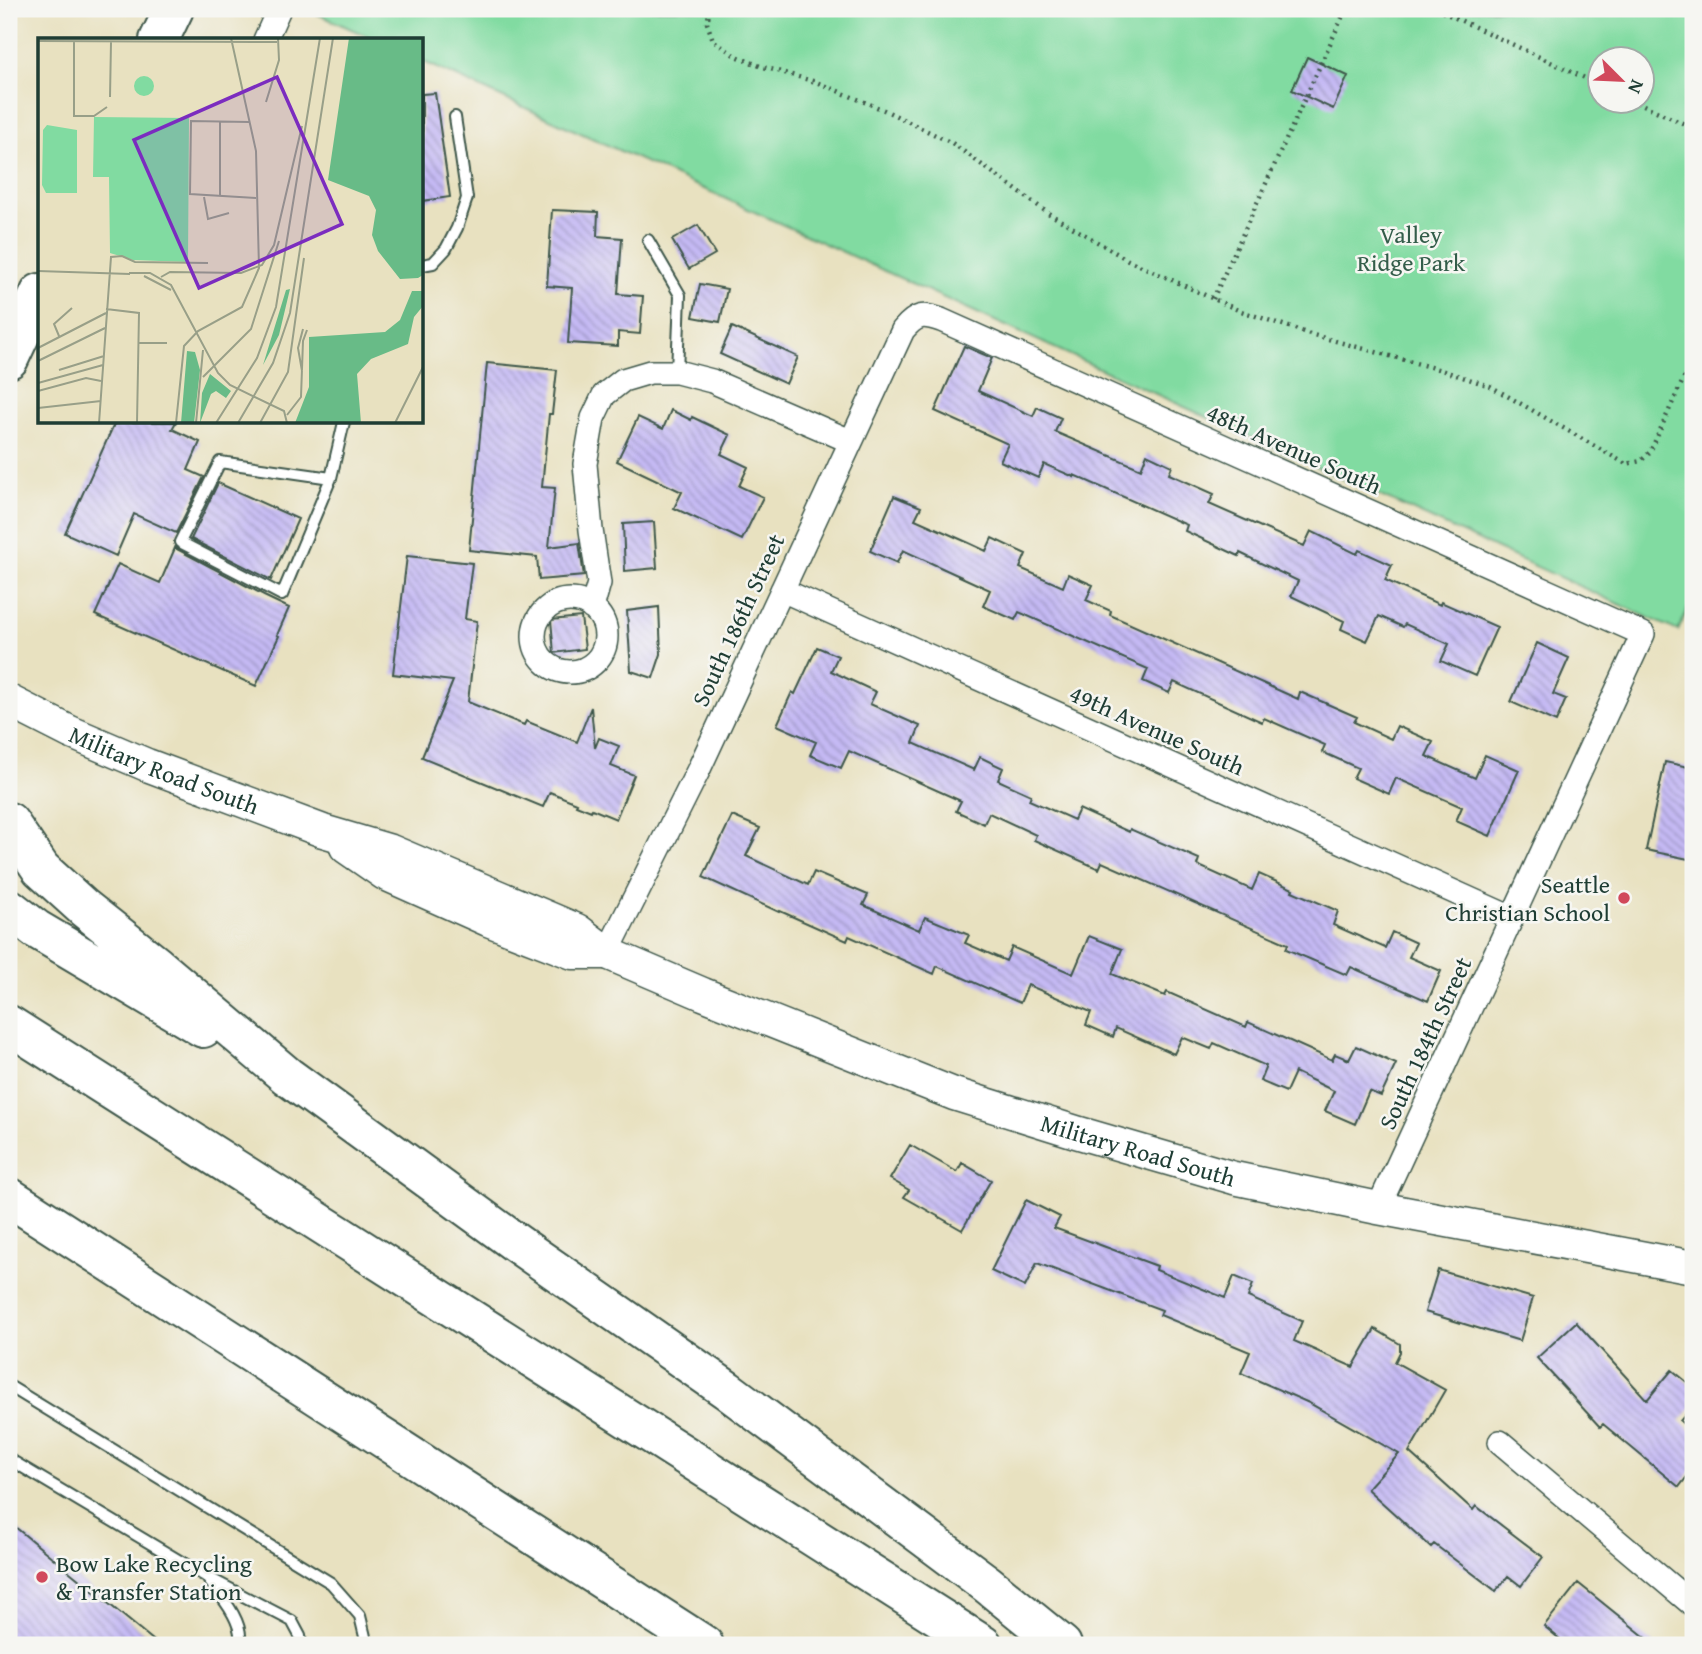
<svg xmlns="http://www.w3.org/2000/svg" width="1702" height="1654" font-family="'Gentium Book Plus',serif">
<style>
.park{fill:#81dba1;stroke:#508c6a;stroke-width:2;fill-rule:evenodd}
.building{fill:url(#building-back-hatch)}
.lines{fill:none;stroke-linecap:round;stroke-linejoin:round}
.service-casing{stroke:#3d5649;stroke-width:14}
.minor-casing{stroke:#3d5649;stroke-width:26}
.secondary-casing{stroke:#3d5649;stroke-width:35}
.motorway-casing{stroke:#3d5649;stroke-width:42}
.path{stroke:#3d5649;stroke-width:4.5;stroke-dasharray:2 5;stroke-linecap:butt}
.service{stroke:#fff;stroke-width:10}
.minor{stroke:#fff;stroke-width:23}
.secondary{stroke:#fff;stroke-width:32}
.motorway{stroke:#fff;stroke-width:38}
.poi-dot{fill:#d1495b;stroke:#f6f6f2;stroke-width:2.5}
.labels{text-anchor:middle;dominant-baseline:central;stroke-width:5;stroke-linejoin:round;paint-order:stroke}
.park-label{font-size:24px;fill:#335d4a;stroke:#f6f6f2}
.street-label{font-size:24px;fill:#1f3d34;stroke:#f6f6f2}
.poi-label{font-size:24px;fill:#1f3d34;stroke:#f6f6f2;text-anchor:end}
.inset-road{fill:none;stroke:#989f88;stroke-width:2}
.view{fill:#7b2cbf;fill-opacity:0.15;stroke:#7b2cbf;stroke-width:3.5}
.inset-edge{fill:none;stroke:#1f3d34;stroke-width:3.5}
</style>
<defs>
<pattern id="building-back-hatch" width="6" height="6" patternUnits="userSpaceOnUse" patternTransform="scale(1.75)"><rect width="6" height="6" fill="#c5b9f4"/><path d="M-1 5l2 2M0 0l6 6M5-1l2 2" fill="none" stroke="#9f98c6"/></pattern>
</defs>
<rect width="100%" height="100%" fill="#f6f6f2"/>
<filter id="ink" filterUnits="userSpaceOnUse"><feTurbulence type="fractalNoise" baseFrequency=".0143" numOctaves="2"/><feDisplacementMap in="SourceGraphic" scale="14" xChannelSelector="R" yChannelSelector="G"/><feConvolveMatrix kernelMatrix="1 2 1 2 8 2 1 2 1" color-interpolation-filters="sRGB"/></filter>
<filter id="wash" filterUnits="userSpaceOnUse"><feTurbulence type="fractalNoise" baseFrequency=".00686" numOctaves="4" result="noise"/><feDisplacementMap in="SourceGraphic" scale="28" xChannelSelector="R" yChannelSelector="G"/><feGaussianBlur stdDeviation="1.57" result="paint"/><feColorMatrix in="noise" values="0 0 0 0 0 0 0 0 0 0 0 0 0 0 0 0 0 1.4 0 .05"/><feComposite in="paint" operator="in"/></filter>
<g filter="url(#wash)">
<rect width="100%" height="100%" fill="#e8e1c0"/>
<path class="park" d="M 306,9 L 1693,9 L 1693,598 L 1678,631 L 422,61 L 422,40 L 376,40 ZM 1600,60 L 1642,60 L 1642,102 L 1600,102 Z"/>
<g id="blocks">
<path class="building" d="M 1307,57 L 1348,76 L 1333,109 L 1292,90 Z
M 435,93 L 450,197 L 422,201 L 422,94 Z
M 552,210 L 598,212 L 597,236 L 622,238 L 618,294 L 643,296 L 640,334 L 618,332 L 618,346 L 568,343 L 572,288 L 547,286 Z
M 698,225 L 715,254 L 689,269 L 672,240 Z
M 700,284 L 727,289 L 720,322 L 693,317 Z
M 732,327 L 798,357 L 786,384 L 720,354 Z
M 964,346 L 992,358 L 978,391 L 1033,416 L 1037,407 L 1061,418 L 1055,432 L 1141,469 L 1147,454 L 1172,466 L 1169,474 L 1214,494 L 1209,504 L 1304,546 L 1311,531 L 1357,554 L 1359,550 L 1392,565 L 1385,580 L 1440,605 L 1441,602 L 1497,627 L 1475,676 L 1441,661 L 1449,644 L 1405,624 L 1403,627 L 1379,616 L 1367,641 L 1341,629 L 1344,621 L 1291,596 L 1298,581 L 1240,553 L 1239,556 L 1185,531 L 1187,525 L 1074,475 L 1074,477 L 1044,464 L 1038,478 L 1000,461 L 1008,444 L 935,411 Z
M 487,363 L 557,370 L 552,414 L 549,414 L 542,487 L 555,488 L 549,547 L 579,543 L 584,576 L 539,580 L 537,557 L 469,550 Z
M 671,410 L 691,420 L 692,417 L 730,435 L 721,454 L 748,467 L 739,486 L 763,497 L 742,540 L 674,508 L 682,492 L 617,461 L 638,417 L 663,429 Z
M 115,422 L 176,422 L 172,429 L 200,442 L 188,470 L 204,477 L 176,533 L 134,514 L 116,556 L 65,533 Z
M 218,483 L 298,519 L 271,580 L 191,539 Z
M 894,496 L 921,507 L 915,519 L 969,543 L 986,551 L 992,538 L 1026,554 L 1020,568 L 1063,587 L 1068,574 L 1093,585 L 1086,600 L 1111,611 L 1110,615 L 1298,699 L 1300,692 L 1357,717 L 1354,722 L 1391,739 L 1397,726 L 1433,742 L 1426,756 L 1475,778 L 1485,755 L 1519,770 L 1490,836 L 1456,821 L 1462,807 L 1396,778 L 1389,794 L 1353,778 L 1358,768 L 1322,752 L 1325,745 L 1264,718 L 1262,722 L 1174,682 L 1169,693 L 1143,681 L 1148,669 L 1019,612 L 1015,620 L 983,606 L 990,590 L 955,574 L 903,550 L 897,563 L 870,551 Z
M 654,522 L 657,568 L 625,571 L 623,524 Z
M 175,548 L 264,595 L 264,596 L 289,608 L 277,635 L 279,636 L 256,686 L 95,615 L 118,564 L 160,583 Z
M 407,556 L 472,563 L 465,619 L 477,621 L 468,702 L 524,725 L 526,721 L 577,742 L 591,707 L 595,748 L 599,738 L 619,746 L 611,766 L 634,775 L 616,819 L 592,809 L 591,811 L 576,805 L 577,803 L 550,792 L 543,807 L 422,757 L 453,681 L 393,674 Z
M 659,607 L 661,654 L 653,678 L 631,671 L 627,611 Z
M 581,617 L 585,649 L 554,653 L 551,620 Z
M 1537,643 L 1569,658 L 1553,694 L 1566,699 L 1556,722 L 1511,702 Z
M 817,647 L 838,656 L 831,671 L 876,692 L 870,704 L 920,726 L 913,743 L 974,770 L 980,757 L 1003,768 L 998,780 L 1031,795 L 1029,800 L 1074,820 L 1079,809 L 1129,832 L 1130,829 L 1199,859 L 1197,865 L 1252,890 L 1259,874 L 1293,889 L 1292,891 L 1338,911 L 1333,925 L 1385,948 L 1392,932 L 1416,943 L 1409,957 L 1441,971 L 1428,1001 L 1351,967 L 1347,975 L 1286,949 L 1288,944 L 1102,862 L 1099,869 L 1034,840 L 1036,835 L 989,813 L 984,824 L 956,811 L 961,801 L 849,751 L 841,768 L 810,755 L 816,742 L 777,725 L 792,692 L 795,694 Z
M 1665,762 L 1693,768 L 1693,860 L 1646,850 Z
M 732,816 L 760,828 L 746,856 L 808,885 L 814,872 L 868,895 L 863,905 L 919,930 L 925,917 L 969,935 L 965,943 L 1006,961 L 1012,947 L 1073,974 L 1089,936 L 1122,949 L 1112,974 L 1165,996 L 1167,992 L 1246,1027 L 1248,1022 L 1332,1060 L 1335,1054 L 1349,1060 L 1356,1046 L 1396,1064 L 1381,1096 L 1369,1091 L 1355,1124 L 1325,1111 L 1334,1091 L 1295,1072 L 1286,1092 L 1260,1081 L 1266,1066 L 1214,1043 L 1211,1049 L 1182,1037 L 1174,1054 L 1116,1028 L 1113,1037 L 1086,1025 L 1091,1012 L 1028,985 L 1020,1003 L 937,966 L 934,974 L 849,936 L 847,941 L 780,911 L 779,912 L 703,877 Z
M 910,1145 L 957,1172 L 962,1163 L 991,1180 L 962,1230 L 904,1197 L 909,1190 L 890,1179 Z
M 1026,1200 L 1060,1217 L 1054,1228 L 1157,1266 L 1156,1270 L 1225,1298 L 1234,1276 L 1253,1284 L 1248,1297 L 1302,1321 L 1294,1341 L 1353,1367 L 1375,1329 L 1400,1344 L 1400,1352 L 1395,1362 L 1445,1390 L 1409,1452 L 1473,1510 L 1476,1506 L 1543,1557 L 1521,1586 L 1508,1576 L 1496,1591 L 1434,1544 L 1431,1547 L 1367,1489 L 1399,1454 L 1309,1403 L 1241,1373 L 1250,1352 L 1160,1315 L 1162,1310 L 1037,1263 L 1025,1287 L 991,1271 Z
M 1438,1270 L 1533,1298 L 1520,1341 L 1425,1312 Z
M 1576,1322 L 1647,1400 L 1672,1370 L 1693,1387 L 1693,1406 L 1680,1421 L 1693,1432 L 1693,1469 L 1679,1487 L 1603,1424 L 1600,1427 L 1537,1358 Z
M 9,1522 L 159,1645 L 9,1645 Z
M 1578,1583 L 1655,1645 L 1567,1645 L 1544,1626 Z"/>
</g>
</g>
<g filter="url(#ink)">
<use href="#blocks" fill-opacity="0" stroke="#3d5649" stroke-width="2"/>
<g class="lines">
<g class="service-casing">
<path id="service" d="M 648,240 L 680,295 L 677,372
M 422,265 L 433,263 L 446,249 L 457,228 L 467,198 L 455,117
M 331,478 L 220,462 L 180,542 L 282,595 L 331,478 L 344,422
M 9,1386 L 331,1583 L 360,1616 L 367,1645
M 9,1459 L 205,1576 L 292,1621 L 300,1636 L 301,1645
M 207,1578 C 220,1595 246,1623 239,1645"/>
</g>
<g class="minor-casing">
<path id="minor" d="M 265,40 L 279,9
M 782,590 L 1512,918
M534 636a36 36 0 1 1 72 0a36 36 0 1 1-72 0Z
M 592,608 L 599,583 L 591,530 L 585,464 L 593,418 L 604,395 L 623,380 L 650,372 L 677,372 L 712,381 L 850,441
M 607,953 L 698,771 L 903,330 C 917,314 922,314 941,320 L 1643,634 L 1378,1208
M 1500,1442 L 1693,1605"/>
</g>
<g class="secondary-casing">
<g id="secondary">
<path id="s1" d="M 9,701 L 70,732 L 147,765 L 323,831 L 391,851 L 577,930 L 607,953 L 703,994 L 954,1094 L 1076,1132 L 1234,1178 L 1378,1208 L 1693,1267"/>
<path d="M 346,847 L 385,874 L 488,920 L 573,953 L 607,953"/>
</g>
</g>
<g class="motorway-casing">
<path id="motorway" d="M 159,40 L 174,9
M 9,359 L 40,293
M 9,822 L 41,869 L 84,908 L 157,966 L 287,1076 L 516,1243 L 727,1390 L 987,1584 L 1062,1645
M 9,908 L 36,929 L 203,1028
M 9,1025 L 983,1645
M 9,1197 L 704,1645"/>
</g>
<path class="path" d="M 710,9 L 707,23 L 713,40 L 734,55 L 760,66 L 816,82 L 884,110 L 952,143 L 1048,213 L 1128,260 L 1238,310 L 1310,334 L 1441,370 L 1490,386 L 1626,464 L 1641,461 L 1650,452 L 1693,358
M 1436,9 L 1600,85
M 1637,102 L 1693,128
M 1213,299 L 1346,9"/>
<use href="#service" class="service"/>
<use href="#minor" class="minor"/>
<use href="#secondary" class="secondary"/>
<use href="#motorway" class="motorway"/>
</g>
</g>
<g class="poi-dot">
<circle cx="1624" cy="898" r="7"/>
<circle cx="42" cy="1577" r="7"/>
</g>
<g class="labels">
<g class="park-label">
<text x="1411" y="234">Valley<tspan x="1411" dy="28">Ridge Park</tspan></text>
</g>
<g class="street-label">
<text transform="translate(1294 449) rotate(24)">48th Avenue South</text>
<text transform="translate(738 620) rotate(-65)">South 186th Street</text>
<text transform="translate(1157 730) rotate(24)">49th Avenue South</text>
<text stroke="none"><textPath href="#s1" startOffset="170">Military Road South</textPath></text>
<text transform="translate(1425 1043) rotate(-65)">South 184th Street</text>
<text stroke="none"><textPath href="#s1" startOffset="1218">Military Road South</textPath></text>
</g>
<g class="poi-label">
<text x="1610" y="884">Seattle<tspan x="1610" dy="28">Christian School</tspan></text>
<text x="56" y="1563" text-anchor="start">Bow Lake Recycling<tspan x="56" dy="28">&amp; Transfer Station</tspan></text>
</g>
</g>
<g transform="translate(38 38)">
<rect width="385" height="385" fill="#e8e1c0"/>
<path d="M 311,0 L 385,0 L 385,237 L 380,240 L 362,241 L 340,213 L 334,197 L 338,172 L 331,158 L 290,142 ZM 252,251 L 241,297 L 225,327 L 248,252 ZM 374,253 L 385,253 L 385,268 L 376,279 L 370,306 L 333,321 L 319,336 L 323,385 L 257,385 L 271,349 L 271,299 L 347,294 L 362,282 ZM 149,313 L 157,314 L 162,332 L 156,385 L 143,385 ZM 172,336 L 193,353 L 188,360 L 178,353 L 173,356 L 162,385 L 164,355 Z" fill="#68bb87"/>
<path d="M96 48a10 10 0 1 1 20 0a10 10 0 1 1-20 0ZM 56,79 L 151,80 L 150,224 L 95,222 L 72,215 L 71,139 L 55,139 ZM 9,87 L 39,92 L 39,155 L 8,155 L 4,147 L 5,92 Z" fill="#81dba1"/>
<path class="inset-road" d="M 0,3 L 239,4M 36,3 L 36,78 L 56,78 L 69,69M 72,59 L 73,4M 228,64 L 241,22 L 240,0M 211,84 L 153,83 L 152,156 L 218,160M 182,158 L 182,83M 166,159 L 170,181 L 191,175M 0,233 L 92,236M 91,235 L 112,235 L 133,247 L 180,335 L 192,347 L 246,373 L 249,385M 106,238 L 133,252M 123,239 L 132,234 L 203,235 L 224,227 L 236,207 L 264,88M 68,271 L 101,275 L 99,385M 21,298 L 16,286 L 34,270M 101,305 L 129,305M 0,310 L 68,275M 0,323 L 67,290M 21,332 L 66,318M 264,333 L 260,310 L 265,291M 165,339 L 213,291 L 241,203M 0,345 L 65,327M 0,353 L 48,340 L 63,343M 0,370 L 63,363M 249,377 L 263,359 L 265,303 L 269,292M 61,385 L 73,219 L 84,218 L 97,224 L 170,225M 138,385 L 146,308 L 160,293 L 204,269 L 221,230 L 218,113 L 193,0M 158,385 L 165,312M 178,385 L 219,320 L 238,269 L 282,0M 200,385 L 235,325 L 252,275 L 295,0M 222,385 L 250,334 L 266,220M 357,385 L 385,329"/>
<path class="view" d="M 239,39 L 304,186 L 161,250 L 96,102 Z"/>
<rect width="385" height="385" class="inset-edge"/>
</g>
<rect width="1702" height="1654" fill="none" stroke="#f6f6f2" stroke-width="35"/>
<g transform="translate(1621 80) rotate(114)"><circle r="33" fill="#f6f6f2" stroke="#a0aca6" stroke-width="2"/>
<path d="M0-5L12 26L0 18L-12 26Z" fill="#d1495b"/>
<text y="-10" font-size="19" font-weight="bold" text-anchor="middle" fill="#1f3d34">N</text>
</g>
</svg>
